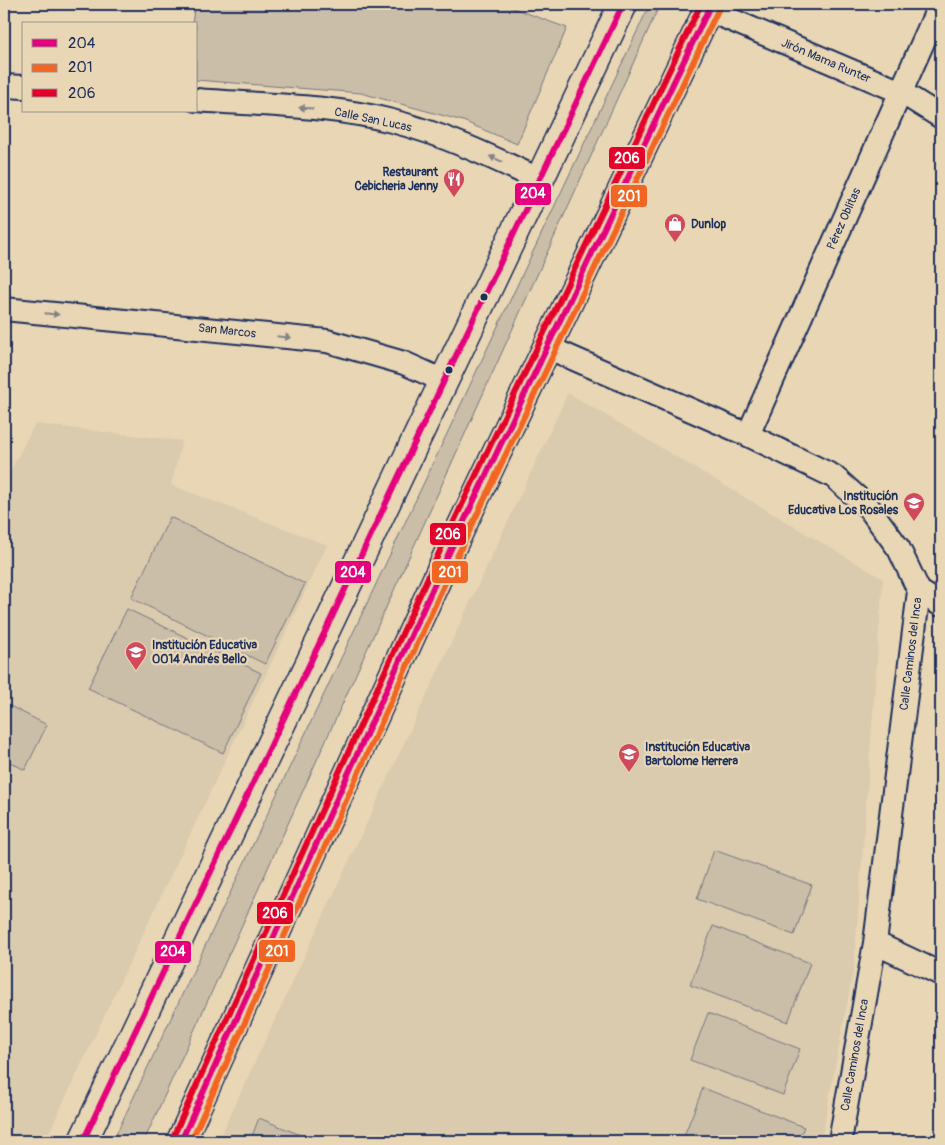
<svg xmlns="http://www.w3.org/2000/svg" width="945" height="1145" font-family="Pangolin,sans-serif">
<style>
.built{fill:#dacaae}
.green{fill:#cbbea8;stroke:#737683}
.lines{fill:none;stroke-linecap:round;stroke-linejoin:round}
.minor-casing{stroke:#1b2f5e;stroke-width:26}
.primary-casing{stroke:#1b2f5e;stroke-width:31}
.minor{stroke:#e9d6b4;stroke-width:22}
.primary{stroke:#e9d6b4;stroke-width:28}
.bus-1-casing{stroke:#e9d6b4;stroke-width:10}
.bus-2-casing{stroke:#e9d6b4;stroke-width:10}
.bus-3-casing{stroke:#e9d6b4;stroke-width:10}
.bus-1{stroke:#e5007d;stroke-width:6}
.bus-2{stroke:#f26522;stroke-width:6}
.bus-3{stroke:#e4002b;stroke-width:6}
.oneway{fill:#828289}
.bus-dot{fill:#1b2f5e;stroke:#e9d6b4;stroke-width:2}
.labels{text-anchor:middle;dominant-baseline:central;stroke-width:4.5;stroke-linejoin:round;paint-order:stroke}
.street-label{font-size:12px;fill:#1b2f5e;stroke:#e9d6b4}
.poi-label{font-size:12px;font-weight:bold;fill:#1b2f5e;stroke:#e9d6b4;text-anchor:start}
.line-badge{stroke:#e9d6b4;stroke-width:2}
.badge-label{font-size:14px;text-anchor:middle;font-weight:bold;fill:#fff}
</style>
<rect width="100%" height="100%" fill="#e9d6b4"/>
<filter id="ink" filterUnits="userSpaceOnUse"><feTurbulence type="fractalNoise" baseFrequency=".02" numOctaves="2"/><feDisplacementMap in="SourceGraphic" scale="10" xChannelSelector="R" yChannelSelector="G"/><feConvolveMatrix kernelMatrix="1 2 1 2 8 2 1 2 1" color-interpolation-filters="sRGB"/></filter>
<g filter="url(#ink)">
<path class="built" d="M 568,393 L 883,579 L 854,967 L 821,1141 L 218,1141 Z
M 35,424 L 182,441 L 171,485 L 327,545 L 45,1141 L 4,1141 L 4,483 Z"/>
<path class="green" d="M 195,4 L 502,4 L 567,28 L 517,144 L 463,121 L 361,93 L 196,80 L 196,24 L 192,24 Z
M 650,4 L 660,4 L 144,1141 L 113,1141 Z
M 170,517 L 305,584 L 265,664 L 131,598 Z
M 127,609 L 261,673 L 223,753 L 88,688 Z
M 4,703 L 47,725 L 25,770 L 4,759 Z
M 714,850 L 812,885 L 794,935 L 697,899 Z
M 713,926 L 810,963 L 788,1022 L 690,985 Z
M 708,1013 L 800,1049 L 783,1095 L 690,1060 Z
M 703,1088 L 804,1127 L 798,1141 L 682,1141 Z
M 259,1118 L 315,1141 L 250,1141 Z"/>
<g class="lines">
<g class="minor-casing">
<path id="minor" d="M 708,10 L 901,92 L 941,117
M 4,86 L 24,87
M 196,100 C 261,105 329,105 392,121 C 443,134 492,157 540,180
M 4,309 L 327,341 L 404,363 L 444,381
M 547,347 L 748,435 L 833,476 L 869,508 L 899,549 L 919,591 L 875,943 L 840,1141
M 748,435 L 940,4
M 919,591 L 941,605
M 875,943 L 941,974"/>
</g>
<g class="primary-casing">
<path id="primary" d="M 83,1141 L 623,4
M 181,1141 L 446,559 L 711,4"/>
</g>
<use href="#minor" class="minor"/>
<use href="#primary" class="primary"/>
<g class="bus-1-casing">
<path id="bus-1" d="M 83,1141 L 623,4
M 181,1141 L 446,559 L 711,4"/>
</g>
<g class="bus-2-casing">
<path id="bus-2" d="M 191,1141 L 454,563 L 719,8"/>
</g>
<g class="bus-3-casing">
<path id="bus-3" d="M 173,1137 L 438,555 L 701,4"/>
</g>
<use href="#bus-1" class="bus-1"/>
<use href="#bus-2" class="bus-2"/>
<use href="#bus-3" class="bus-3"/>
</g>
<defs><path id="oneway-solid" d="M-6-.8H1V-3.2L6.5 0L1 3.2V.8H-6Z" transform="scale(1.25)"/></defs>
<g class="oneway">
<use href="#oneway-solid" transform="translate(306 108) rotate(-176)"/>
<use href="#oneway-solid" transform="translate(496 159) rotate(-157)"/>
<use href="#oneway-solid" transform="translate(52 314) rotate(6)"/>
<use href="#oneway-solid" transform="translate(284 337) rotate(6)"/>
</g>
</g>
<defs>
<g id="restaurant-pin" transform="scale(1.125)"><path d="M0 17L-7.5 6A9.5 9.5 0 1 1 7.5 6Z" fill="#d1495b" stroke="#e9d6b4"/><path d="M-5-6h1v4h1v-4h1v4h1v-4h1v5L-1.5 .5V6h-2V.5L-5-1ZM5-6V6H3V1.5H1.5Q1.5-4 5-6Z" fill="#fff"/></g>
<g id="shop-pin" transform="scale(1.125)"><path d="M0 17L-7.5 6A9.5 9.5 0 1 1 7.5 6Z" fill="#d1495b" stroke="#e9d6b4"/><path d="M-5-2.5h2.3a2.7 3.5 0 0 1 5.4 0H5L5.5 6h-11ZM-1.5-2.5h3a1.5 2.3 0 0 0-3 0Z" fill="#fff"/></g>
<g id="school-pin" transform="scale(1.125)"><path d="M0 17L-7.5 6A9.5 9.5 0 1 1 7.5 6Z" fill="#d1495b" stroke="#e9d6b4"/><path d="M0-5L7-2L0 1L-7-2ZM-4 1L0 2.5L4 1V4Q0 6-4 4Z" fill="#fff"/></g>
</defs>
<g fill-rule="evenodd">
<use href="#restaurant-pin" x="454" y="179"/>
<use href="#shop-pin" x="675" y="224"/>
<use href="#school-pin" x="914" y="503"/>
<use href="#school-pin" x="136" y="652"/>
<use href="#school-pin" x="629" y="754"/>
</g>
<g class="bus-dot">
<circle cx="484" cy="297" r="4.5"/>
<circle cx="449" cy="370" r="4.5"/>
</g>
<g class="labels">
<g class="street-label">
<text transform="translate(826 61) rotate(23)">Jirón Mama Runter</text>
<text transform="translate(373 120) rotate(12)">Calle San Lucas</text>
<text transform="translate(844 219) rotate(-66)">Pérez Oblitas</text>
<text transform="translate(227 331) rotate(6)">San Marcos</text>
<text transform="translate(911 654) rotate(-83)">Calle Caminos del Inca</text>
<text transform="translate(855 1055) rotate(-80)">Calle Caminos del Inca</text>
</g>
<g class="poi-label">
<text x="438" y="172" text-anchor="end">Restaurant<tspan x="438" dy="14">Cebicheria Jenny</tspan></text>
<text x="691" y="224">Dunlop</text>
<text x="898" y="496" text-anchor="end">Institución<tspan x="898" dy="14">Educativa Los Rosales</tspan></text>
<text x="152" y="645">Institución Educativa<tspan x="152" dy="14">0014 Andrés Bello</tspan></text>
<text x="645" y="747">Institución Educativa<tspan x="645" dy="14">Bartolome Herrera</tspan></text>
</g>
</g>
<g class="line-badge">
<rect x="608" y="146" width="38" height="24" rx="5" fill="#e4002b"/>
<rect x="514" y="182" width="38" height="24" rx="5" fill="#e5007d"/>
<rect x="610" y="184" width="38" height="24" rx="5" fill="#f26522"/>
<rect x="429" y="522" width="38" height="24" rx="5" fill="#e4002b"/>
<rect x="431" y="560" width="38" height="24" rx="5" fill="#f26522"/>
<rect x="334" y="560" width="38" height="24" rx="5" fill="#e5007d"/>
<rect x="256" y="901" width="38" height="24" rx="5" fill="#e4002b"/>
<rect x="258" y="939" width="38" height="24" rx="5" fill="#f26522"/>
<rect x="154" y="940" width="38" height="24" rx="5" fill="#e5007d"/>
</g>
<g class="badge-label">
<text x="627" y="163">206</text>
<text x="533" y="198">204</text>
<text x="629" y="201">201</text>
<text x="448" y="539">206</text>
<text x="450" y="577">201</text>
<text x="353" y="577">204</text>
<text x="275" y="918">206</text>
<text x="277" y="956">201</text>
<text x="173" y="956">204</text>
</g>
<rect width="945" height="1145" fill="none" stroke="#e9d6b4" stroke-width="20"/>
<rect x="10" y="10" width="925" height="1125" fill="none" stroke="#1b2f5e" stroke-width="2" filter="url(#ink)"/>
<rect x="22" y="22" width="175" height="90" fill="#e9d6b4" stroke="#979392"/>
<rect x="32" y="39" width="25" height="8" fill="#e5007d" stroke="#979392"/>
<text x="68" y="48" font-size="15" fill="#1b2f5e">204</text>
<rect x="32" y="64" width="25" height="8" fill="#f26522" stroke="#979392"/>
<text x="68" y="72" font-size="15" fill="#1b2f5e">201</text>
<rect x="32" y="89" width="25" height="8" fill="#e4002b" stroke="#979392"/>
<text x="68" y="98" font-size="15" fill="#1b2f5e">206</text>
</svg>
